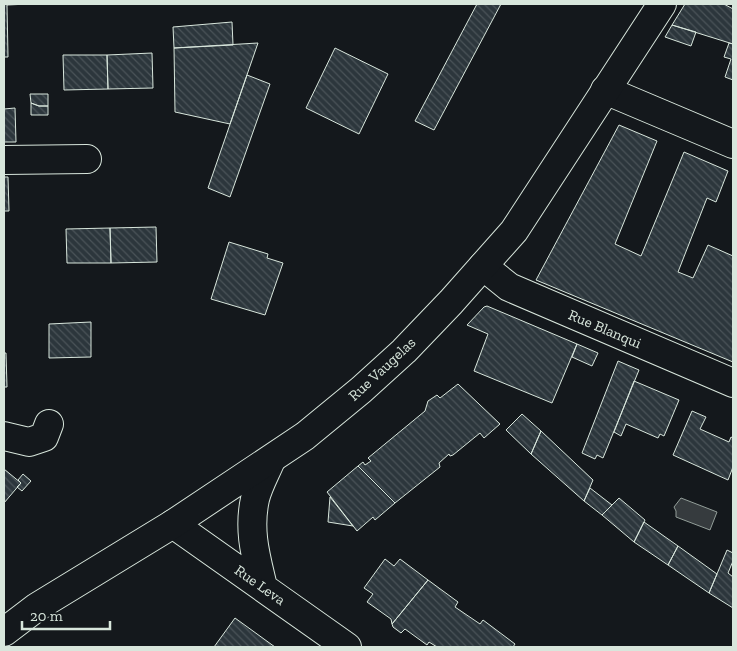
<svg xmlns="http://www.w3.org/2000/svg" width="737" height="651" font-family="'Zilla Slab',serif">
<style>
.water{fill:#363b3e;stroke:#939e99}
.building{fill:url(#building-back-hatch);stroke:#d8e6dc}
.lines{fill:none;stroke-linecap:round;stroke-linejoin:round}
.minor-casing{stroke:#d8e6dc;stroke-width:30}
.major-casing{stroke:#d8e6dc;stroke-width:30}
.minor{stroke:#14181c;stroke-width:28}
.major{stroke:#14181c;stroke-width:28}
.labels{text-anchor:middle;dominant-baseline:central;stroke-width:4;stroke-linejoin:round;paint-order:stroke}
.street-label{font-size:15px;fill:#d8e6dc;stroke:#14181c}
</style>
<defs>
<pattern id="building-back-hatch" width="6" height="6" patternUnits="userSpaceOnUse" patternTransform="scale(1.25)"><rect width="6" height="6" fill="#2c363c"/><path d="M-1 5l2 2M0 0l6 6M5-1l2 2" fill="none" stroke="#4a5358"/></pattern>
</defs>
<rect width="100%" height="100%" fill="#14181c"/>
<path class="water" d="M 681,498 L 717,512 L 710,530 L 676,517 L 676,511 L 674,507 Z"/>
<path class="building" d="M 4,4 L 29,4 L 7,5 L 8,57 L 4,57 Z
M 477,4 L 501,4 L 434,130 L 415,121 Z
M 685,4 L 724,4 L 733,9 L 733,44 L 672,25 Z
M 232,22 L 233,45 L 174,48 L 173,27 Z
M 672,25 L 696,32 L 691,46 L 665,37 Z
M 258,43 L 230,124 L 175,112 L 174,48 Z
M 729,43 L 733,44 L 733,80 L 725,77 L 731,59 L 724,57 Z
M 335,48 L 388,74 L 359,134 L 306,108 Z
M 152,53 L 153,88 L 108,89 L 107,55 Z
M 63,55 L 107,55 L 108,89 L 64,90 Z
M 247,75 L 270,84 L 230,197 L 208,188 Z
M 30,94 L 48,94 L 48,106 L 39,106 L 31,103 Z
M 31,103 L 39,106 L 48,106 L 48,115 L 31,115 Z
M 15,108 L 16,142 L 4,142 L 4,109 Z
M 619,125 L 657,141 L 615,244 L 641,256 L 684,152 L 728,171 L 716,202 L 707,198 L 678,272 L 693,278 L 708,245 L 733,256 L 733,362 L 536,280 Z
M 4,177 L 8,177 L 9,211 L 4,211 Z
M 156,227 L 157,262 L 111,263 L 110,228 Z
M 110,228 L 111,263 L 67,263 L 66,229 Z
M 229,242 L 268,254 L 267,258 L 283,263 L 265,315 L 211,299 Z
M 487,306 L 577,344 L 552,403 L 474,371 L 488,334 L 467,325 L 484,307 Z
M 91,322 L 91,357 L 49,358 L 49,324 Z
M 577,344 L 598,353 L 592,366 L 572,357 Z
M 4,353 L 6,353 L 7,387 L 4,387 Z
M 618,361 L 639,370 L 603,458 L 597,455 L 595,459 L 582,453 Z
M 634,381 L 679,400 L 664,436 L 660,434 L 658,438 L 626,424 L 621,436 L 614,432 Z
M 458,384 L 500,424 L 484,438 L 480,433 L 453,455 L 450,456 L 449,454 L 439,463 L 440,467 L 395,503 L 358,466 L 363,462 L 365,465 L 371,461 L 368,458 L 425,411 L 428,401 L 437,395 L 440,398 Z
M 692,411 L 706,417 L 700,429 L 729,442 L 731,437 L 733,438 L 733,467 L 728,480 L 673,455 Z
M 522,414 L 541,431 L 531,454 L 506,430 Z
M 541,431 L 593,480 L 584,501 L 531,454 Z
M 358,466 L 395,503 L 375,520 L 373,517 L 357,531 L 327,492 Z
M 4,469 L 21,483 L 4,503 Z
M 23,474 L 31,481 L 22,491 L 17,487 L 21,483 L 18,480 Z
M 590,488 L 612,505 L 602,515 L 584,501 Z
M 330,497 L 353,526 L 328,522 Z
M 619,498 L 645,520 L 634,542 L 602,515 Z
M 644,522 L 678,546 L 668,565 L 634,542 Z
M 678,546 L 717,574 L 709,593 L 668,565 Z
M 727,550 L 733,553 L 733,561 L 728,573 L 733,577 L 733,608 L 709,593 Z
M 385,559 L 394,566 L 400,559 L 428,580 L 392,624 L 391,619 L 367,602 L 373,594 L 364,588 Z
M 428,580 L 458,602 L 455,607 L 480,624 L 483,620 L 515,644 L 513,647 L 437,647 L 429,642 L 427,645 L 405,629 L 401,633 L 393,627 L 392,624 Z
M 235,618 L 275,647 L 214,647 Z"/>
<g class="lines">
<g class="minor-casing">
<path id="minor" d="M 605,90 L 733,144
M 4,160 L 87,159
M 483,266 L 509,287 L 733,383
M 4,436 L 29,442 L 44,437 L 49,424
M 173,524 L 347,647
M 263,587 C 256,557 248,531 255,499 C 258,486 266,472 271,460"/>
</g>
<g class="major-casing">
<path id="major" d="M 4,632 L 37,607 L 173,524 L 305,436 L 361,390 L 404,351 L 451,302 L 514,231 L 662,4"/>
</g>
<use href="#minor" class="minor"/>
<use href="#major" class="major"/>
</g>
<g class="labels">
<g class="street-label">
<text transform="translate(605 329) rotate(23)">Rue Blanqui</text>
<text transform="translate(382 369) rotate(-43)">Rue Vaugelas</text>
<text transform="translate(260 585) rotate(35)">Rue Leva</text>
</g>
</g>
<rect width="737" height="651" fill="none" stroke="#d8e6dc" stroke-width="10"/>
<path d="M22 621v8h88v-8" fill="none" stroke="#d8e6dc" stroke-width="2.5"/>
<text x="30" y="621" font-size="15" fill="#d8e6dc" stroke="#14181c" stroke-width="4" paint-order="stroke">20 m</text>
</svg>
